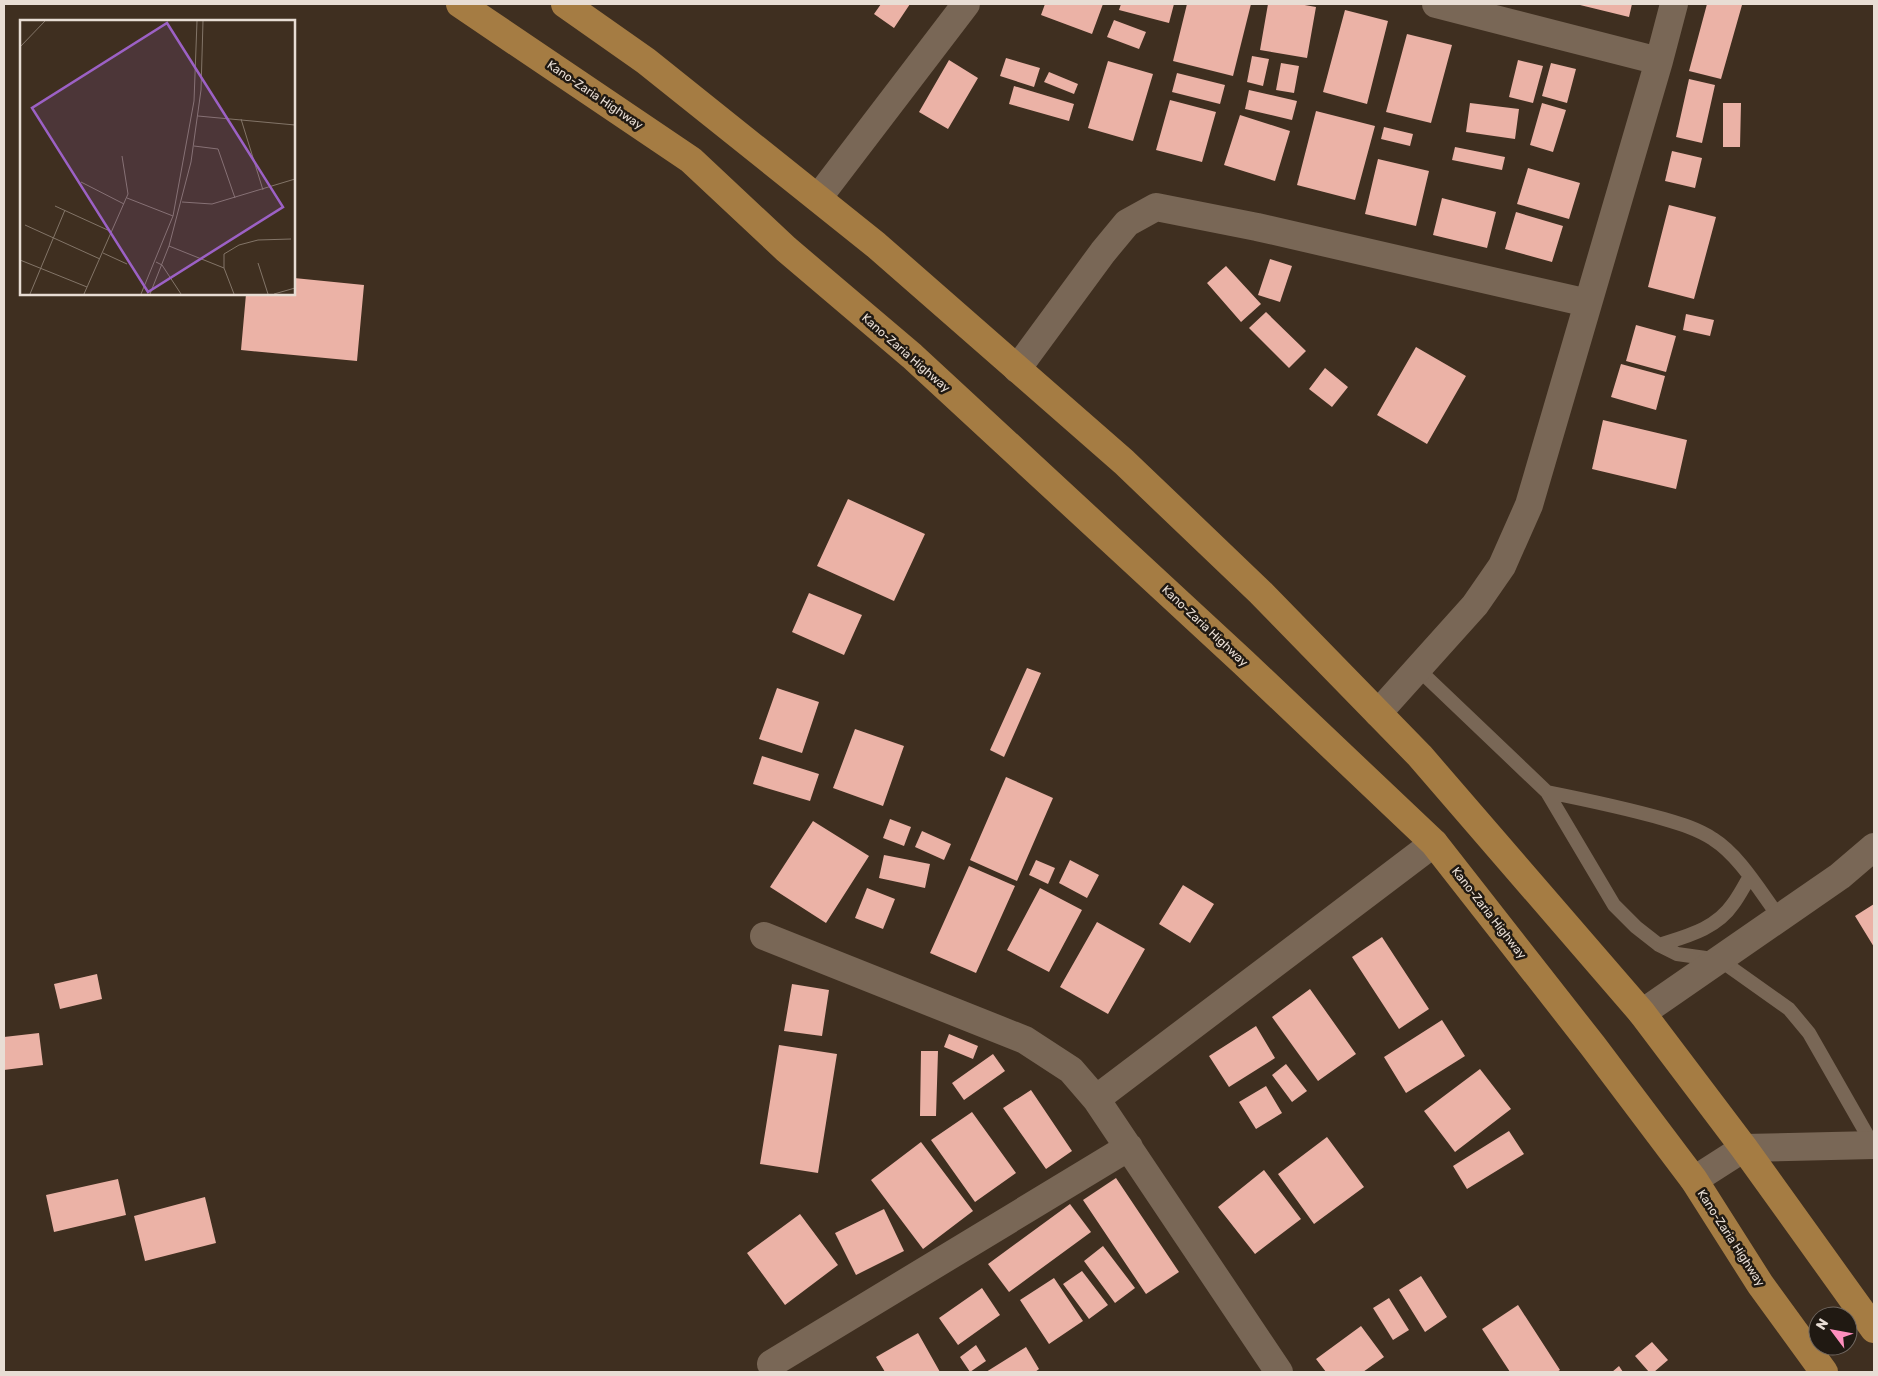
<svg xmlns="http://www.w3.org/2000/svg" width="1878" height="1376" font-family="Rubik,sans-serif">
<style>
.building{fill:#ebb2a6}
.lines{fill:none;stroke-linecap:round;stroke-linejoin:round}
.service{stroke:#796756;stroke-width:14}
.minor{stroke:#796756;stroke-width:28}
.tertiary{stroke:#796756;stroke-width:28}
.trunk{stroke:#a57c43;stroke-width:28}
.labels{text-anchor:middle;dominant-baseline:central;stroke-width:5;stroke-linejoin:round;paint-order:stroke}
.street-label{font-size:12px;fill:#e8ddd4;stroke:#201912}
.inset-road{fill:none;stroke:#837568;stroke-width:1}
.view{fill:#9c61c5;fill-opacity:0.15;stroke:#9c61c5;stroke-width:2.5}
.inset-edge{fill:none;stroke:#e8ddd4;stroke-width:2.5}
</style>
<rect width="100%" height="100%" fill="#3f2f20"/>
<path class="building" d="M 881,4 L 910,4 L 894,28 L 874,14 Z
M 1045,4 L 1103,4 L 1092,34 L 1041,15 Z
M 1121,4 L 1174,4 L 1169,23 L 1119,10 Z
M 1187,4 L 1251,4 L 1233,76 L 1173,61 Z
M 1268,4 L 1299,4 L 1316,7 L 1307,58 L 1260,50 Z
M 1576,4 L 1632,4 L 1629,17 Z
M 1707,4 L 1742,5 L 1721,79 L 1689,71 Z
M 1345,10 L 1388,21 L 1367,104 L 1323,92 Z
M 1114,20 L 1146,32 L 1139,49 L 1107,37 Z
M 1407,34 L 1452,45 L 1431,123 L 1386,112 Z
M 1252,56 L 1269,59 L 1263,86 L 1247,82 Z
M 1006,58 L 1040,68 L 1034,87 L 1000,76 Z
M 949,60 L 978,78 L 948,129 L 919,112 Z
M 1518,60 L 1543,66 L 1533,103 L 1509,97 Z
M 1108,61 L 1153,74 L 1133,141 L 1088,128 Z
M 1281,63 L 1299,66 L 1294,93 L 1276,90 Z
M 1551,63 L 1576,69 L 1567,103 L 1542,96 Z
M 1049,72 L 1078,84 L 1074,94 L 1044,82 Z
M 1177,73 L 1225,85 L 1220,104 L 1172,92 Z
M 1689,79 L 1715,85 L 1702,143 L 1676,137 Z
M 1014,86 L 1074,104 L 1069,121 L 1009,104 Z
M 1249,90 L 1297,101 L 1292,120 L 1245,109 Z
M 1170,100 L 1216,112 L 1202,162 L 1156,150 Z
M 1470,103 L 1519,109 L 1515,139 L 1466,132 Z
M 1542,103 L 1566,110 L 1553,152 L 1530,145 Z
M 1723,103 L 1741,103 L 1740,147 L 1723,147 Z
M 1316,111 L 1375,126 L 1355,200 L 1297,185 Z
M 1240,115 L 1290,131 L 1275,181 L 1224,165 Z
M 1384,127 L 1413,134 L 1410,146 L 1381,139 Z
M 1455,147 L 1505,157 L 1502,170 L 1452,160 Z
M 1672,151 L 1702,158 L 1695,188 L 1665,181 Z
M 1378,159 L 1429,171 L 1416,226 L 1365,214 Z
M 1528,168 L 1580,183 L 1569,219 L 1517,204 Z
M 1442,198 L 1496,212 L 1487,248 L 1433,235 Z
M 1669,205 L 1716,217 L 1694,299 L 1648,287 Z
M 1516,212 L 1563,226 L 1552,262 L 1505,249 Z
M 1270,259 L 1292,266 L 1280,302 L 1258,295 Z
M 1226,266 L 1261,304 L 1241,322 L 1207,283 Z
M 294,278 L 364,285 L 357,361 L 241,350 L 246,294 L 294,294 Z
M 1266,312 L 1306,351 L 1289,368 L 1249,328 Z
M 1686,314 L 1714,320 L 1710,336 L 1683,330 Z
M 1636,325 L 1676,336 L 1666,372 L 1626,361 Z
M 1416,347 L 1466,376 L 1427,444 L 1377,415 Z
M 1621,364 L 1665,376 L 1656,410 L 1611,397 Z
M 1325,368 L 1348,387 L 1332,407 L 1309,389 Z
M 1603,420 L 1687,440 L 1676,489 L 1592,469 Z
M 848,499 L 925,534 L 894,601 L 817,566 Z
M 809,593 L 862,615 L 844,655 L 792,632 Z
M 1027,668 L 1041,673 L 1004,757 L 990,750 Z
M 777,688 L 819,702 L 802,753 L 759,739 Z
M 855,729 L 904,746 L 883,806 L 833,788 Z
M 762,756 L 819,774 L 810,801 L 753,784 Z
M 1006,777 L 1053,798 L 1017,881 L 970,860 Z
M 890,819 L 911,827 L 904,846 L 883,838 Z
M 813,821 L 869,856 L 826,923 L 770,887 Z
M 922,831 L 951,844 L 944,860 L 915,847 Z
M 884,855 L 930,864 L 925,888 L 879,878 Z
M 1036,860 L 1055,868 L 1048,884 L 1029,875 Z
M 1070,860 L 1099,875 L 1087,898 L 1059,883 Z
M 969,866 L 1015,886 L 976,973 L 930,953 Z
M 1183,885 L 1214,904 L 1190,943 L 1159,924 Z
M 867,888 L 895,899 L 883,929 L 855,918 Z
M 1040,888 L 1082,910 L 1049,972 L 1007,950 Z
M 1874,904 L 1874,947 L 1855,916 Z
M 1097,922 L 1145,949 L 1108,1014 L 1060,987 Z
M 1382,937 L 1429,1009 L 1399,1029 L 1352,957 Z
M 97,974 L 102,999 L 60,1009 L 54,984 Z
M 792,984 L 829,990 L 822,1036 L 784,1031 Z
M 1310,989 L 1356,1054 L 1318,1081 L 1272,1017 Z
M 1442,1020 L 1465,1056 L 1406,1093 L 1384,1057 Z
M 1256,1026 L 1275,1058 L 1229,1087 L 1209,1056 Z
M 39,1033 L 43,1065 L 4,1070 L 4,1037 Z
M 949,1034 L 978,1046 L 973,1059 L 944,1047 Z
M 779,1045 L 837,1054 L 818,1173 L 760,1164 Z
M 921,1051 L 938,1051 L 936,1116 L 920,1116 Z
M 993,1054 L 1005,1071 L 964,1100 L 952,1083 Z
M 1286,1064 L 1307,1091 L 1292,1102 L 1272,1075 Z
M 1480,1069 L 1511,1109 L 1455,1152 L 1424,1111 Z
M 1266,1086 L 1282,1113 L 1256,1129 L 1239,1102 Z
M 1031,1090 L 1072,1151 L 1046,1169 L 1003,1108 Z
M 972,1112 L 1016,1173 L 975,1202 L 931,1140 Z
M 1509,1131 L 1524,1154 L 1467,1189 L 1453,1166 Z
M 1327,1137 L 1364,1187 L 1314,1224 L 1278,1174 Z
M 921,1142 L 973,1211 L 923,1249 L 871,1180 Z
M 1264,1170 L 1301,1219 L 1255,1254 L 1218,1207 Z
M 1116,1178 L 1179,1272 L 1146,1294 L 1083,1200 Z
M 118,1179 L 126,1215 L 54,1232 L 46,1195 Z
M 205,1197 L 216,1243 L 145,1261 L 134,1216 Z
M 1070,1204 L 1091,1232 L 1009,1292 L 988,1264 Z
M 884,1209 L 904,1251 L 856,1275 L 835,1233 Z
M 800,1214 L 838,1265 L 785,1305 L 747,1253 Z
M 1103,1246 L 1135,1288 L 1115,1303 L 1084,1261 Z
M 1082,1271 L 1108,1305 L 1089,1319 L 1063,1284 Z
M 1421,1276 L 1447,1317 L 1425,1332 L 1399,1290 Z
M 1054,1278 L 1083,1321 L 1049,1344 L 1020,1300 Z
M 982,1288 L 1000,1315 L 958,1345 L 939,1318 Z
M 1389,1298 L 1409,1330 L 1393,1340 L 1373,1308 Z
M 1518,1305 L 1560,1370 L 1557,1372 L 1510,1372 L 1482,1329 Z
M 1361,1326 L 1384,1357 L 1363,1372 L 1326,1372 L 1316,1359 Z
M 918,1333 L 940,1372 L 885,1372 L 876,1357 Z
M 1652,1342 L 1668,1360 L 1654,1372 L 1649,1372 L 1635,1356 Z
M 976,1345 L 986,1361 L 970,1372 L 960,1357 Z
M 1026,1347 L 1039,1369 L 1035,1372 L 986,1372 Z
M 1619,1366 L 1623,1372 L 1612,1372 Z"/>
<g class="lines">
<path class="service" d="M 1418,669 L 1547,792 L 1614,905 L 1636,927 L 1659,945 L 1677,954 L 1720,960 L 1789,1009 L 1809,1033 L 1873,1145
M 1547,792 C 1587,800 1625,808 1664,819 C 1681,824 1698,829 1713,839 C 1740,856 1761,893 1780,918
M 1659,945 C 1687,936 1716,929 1733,904 C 1739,896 1744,886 1749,878"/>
<path class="minor" d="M 1436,4 L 1659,61
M 818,198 L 966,4
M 1017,369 L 1103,252 L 1127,223 L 1156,207 L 1257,227 L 1588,303
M 1378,713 L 1475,605 L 1502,566 L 1529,505 L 1659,61 L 1674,4
M 764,936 L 1025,1040 L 1071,1070 L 1096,1099 L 1279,1372
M 1642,1013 L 1840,876 L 1874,847
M 1096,1099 L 1434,843
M 771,1364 L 1129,1147"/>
<path class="tertiary" d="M 1694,1180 L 1744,1148 L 1874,1145"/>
<path class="trunk" d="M 460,4 L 691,160 L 786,249 L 912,356 L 1243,662 L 1434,843 L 1593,1046 L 1694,1180 L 1760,1284 L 1824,1372
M 565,4 L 646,61 L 876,245 L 1124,462 L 1261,593 L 1420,756 L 1642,1013 L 1744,1148 L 1874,1329"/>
</g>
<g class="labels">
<g class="street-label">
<text transform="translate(595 95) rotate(34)">Kano-Zaria Highway</text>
<text transform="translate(906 353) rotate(41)">Kano-Zaria Highway</text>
<text transform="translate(1205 626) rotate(43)">Kano-Zaria Highway</text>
<text transform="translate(1489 913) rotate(52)">Kano-Zaria Highway</text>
<text transform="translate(1731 1238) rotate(57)">Kano-Zaria Highway</text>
</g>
</g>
<g transform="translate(20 20)">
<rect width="275" height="275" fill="#3f2f20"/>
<path class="inset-road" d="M 0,27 L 25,1M 178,96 L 275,105M 221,99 L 243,170M 174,126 L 198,129 L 215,178M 61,162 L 104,184M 107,178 L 153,196M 162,182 L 192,184 L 275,159M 35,186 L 92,212M 5,205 L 80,239M 149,226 L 204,248 L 214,274M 83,233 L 107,244M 0,240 L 67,267M 136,242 L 142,245 L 161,274M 238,243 L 248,274M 204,248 L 204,234 L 219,225 L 238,220 L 271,219M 10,274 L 45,190M 64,274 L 108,174 L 102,136M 121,274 L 153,196 L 174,81 L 177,1M 130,274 L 149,226 L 171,142 L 181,70 L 183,1M 254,274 L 275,268"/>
<path class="view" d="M 147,3 L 263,187 L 128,272 L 12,88 Z"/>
<rect width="275" height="275" class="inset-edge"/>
</g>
<rect width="1878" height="1376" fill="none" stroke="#e8ddd4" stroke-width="10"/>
<g transform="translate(1833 1331) rotate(302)"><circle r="24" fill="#201912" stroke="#706760"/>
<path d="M0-4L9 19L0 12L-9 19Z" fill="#fe8ebd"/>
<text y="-8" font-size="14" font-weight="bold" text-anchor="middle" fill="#e8ddd4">N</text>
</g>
</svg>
